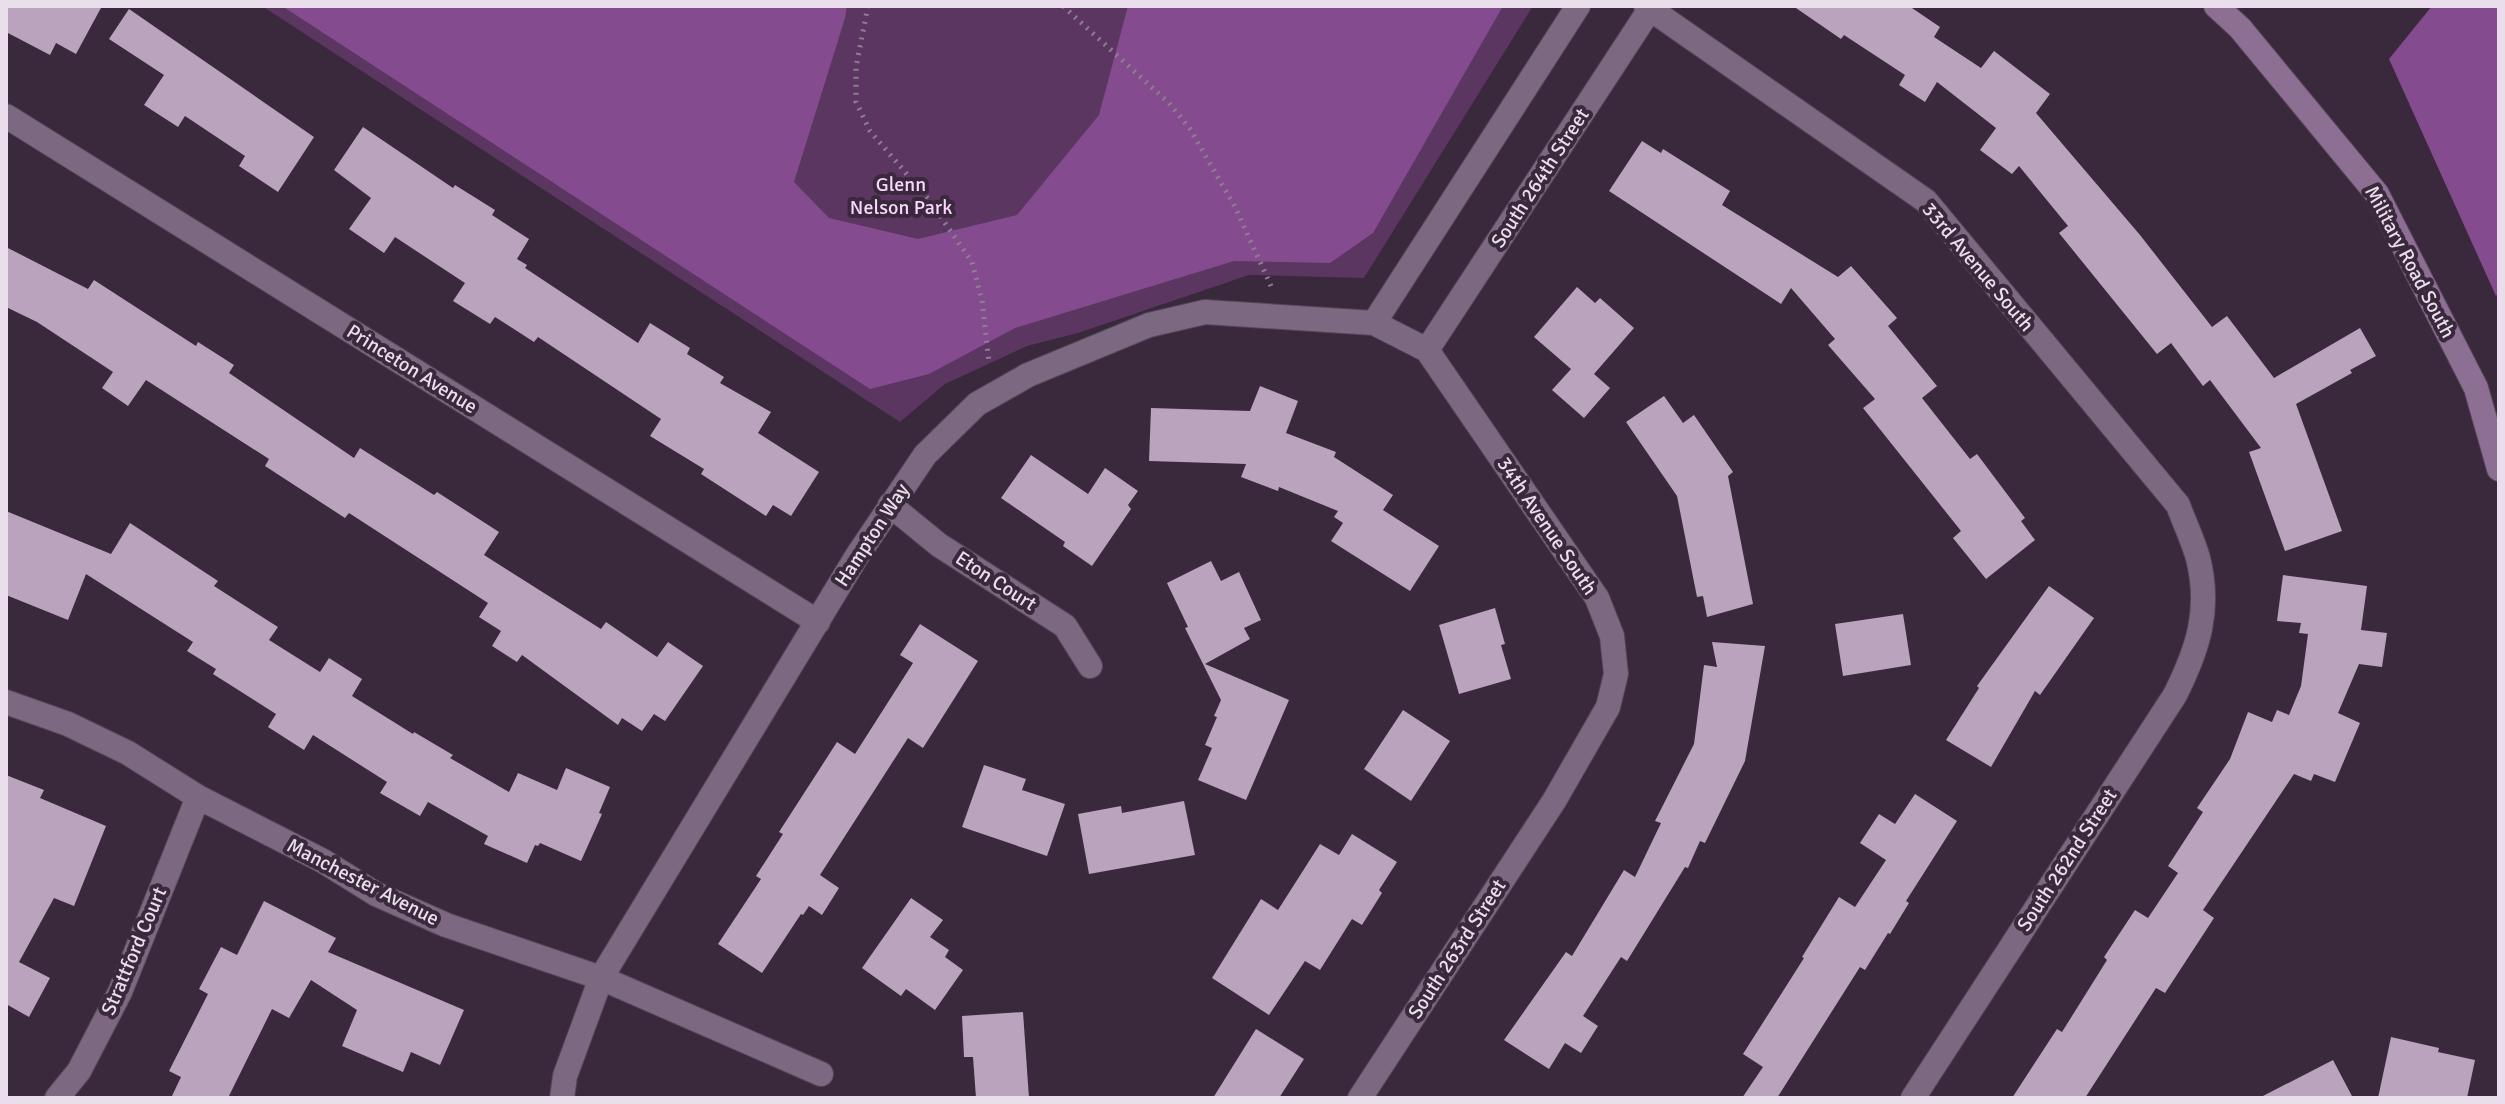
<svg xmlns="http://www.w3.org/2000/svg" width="2505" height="1104" font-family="Signika,sans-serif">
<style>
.green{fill:#5a3661}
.forest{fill:#844c8e}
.building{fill:#b9a3bd}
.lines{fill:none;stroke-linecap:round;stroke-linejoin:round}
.street-casing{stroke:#554658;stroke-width:26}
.secondary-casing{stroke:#554658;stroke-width:26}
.path{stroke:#8d7e90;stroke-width:5;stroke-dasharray:2 6;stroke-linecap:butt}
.street{stroke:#7c6880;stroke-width:24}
.secondary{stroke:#8d6f93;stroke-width:24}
.labels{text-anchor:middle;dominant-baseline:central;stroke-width:8;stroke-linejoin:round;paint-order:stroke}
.street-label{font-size:20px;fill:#eadeec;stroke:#3a283d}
.park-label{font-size:20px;fill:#f8d8fd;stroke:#3a283d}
</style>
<rect width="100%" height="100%" fill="#3a283d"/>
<path class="green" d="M 262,6 L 1533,6 L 1364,278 L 1249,275 L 1078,333 L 1027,346 L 945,384 L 900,422 Z"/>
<path class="forest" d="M 282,6 L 847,6 L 845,18 L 794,182 L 829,218 L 918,239 L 1017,215 L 1099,115 L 1128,6 L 1503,6 L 1373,233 L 1330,263 L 1234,261 L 1015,328 L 929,374 L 870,389 Z
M 2432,6 L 2499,6 L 2499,291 L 2496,296 L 2389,59 Z"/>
<path class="building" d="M 6,6 L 102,6 L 76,54 L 56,43 L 50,55 L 6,32 Z
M 1793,6 L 1909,6 L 1940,27 L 1934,37 L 1981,68 L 1994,51 L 2050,94 L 2036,113 L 2140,235 L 2212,327 L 2227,316 L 2274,378 L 2360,328 L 2376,356 L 2350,370 L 2352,373 L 2296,404 L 2342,531 L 2285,551 L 2249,452 L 2261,448 L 2210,380 L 2203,386 L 2171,343 L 2157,354 L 2059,233 L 2068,226 L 2019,166 L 2012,174 L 1980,150 L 1996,128 L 1937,82 L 1925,102 L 1899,85 L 1905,75 L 1844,35 L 1841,39 Z
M 129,9 L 314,137 L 278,192 L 239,166 L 245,156 L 185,116 L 178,127 L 144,105 L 164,75 L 109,39 Z
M 363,127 L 453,188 L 455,185 L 495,210 L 492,215 L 529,239 L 517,259 L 527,265 L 525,268 L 638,343 L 650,323 L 690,348 L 687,354 L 724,377 L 720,383 L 771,412 L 758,433 L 819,472 L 791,516 L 773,505 L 766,516 L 701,474 L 704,469 L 650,436 L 661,419 L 538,337 L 534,342 L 495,317 L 490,324 L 453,301 L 465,283 L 395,237 L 384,253 L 349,229 L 371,198 L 334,170 Z
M 1642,141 L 1661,153 L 1663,149 L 1730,191 L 1722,205 L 1838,277 L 1851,266 L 1897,318 L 1888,326 L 1937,386 L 1922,398 L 1970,459 L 1977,454 L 2025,518 L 2021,521 L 2035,540 L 1986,579 L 1953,538 L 1961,531 L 1863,408 L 1875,399 L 1828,345 L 1835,339 L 1791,288 L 1781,304 L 1609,191 Z
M 6,247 L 88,289 L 94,280 L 196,346 L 198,342 L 234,365 L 229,373 L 354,458 L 360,448 L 434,495 L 437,492 L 499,532 L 484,555 L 601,629 L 606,622 L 657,657 L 668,642 L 703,666 L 665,721 L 654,714 L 642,731 L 622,718 L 618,725 L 522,655 L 517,662 L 492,646 L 501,631 L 479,617 L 488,603 L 349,513 L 345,518 L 265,466 L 269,459 L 146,380 L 128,406 L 102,388 L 113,372 L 37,322 L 6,307 Z
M 1577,287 L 1595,303 L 1600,298 L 1634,328 L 1594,374 L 1610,388 L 1584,418 L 1552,390 L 1571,369 L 1534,337 Z
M 1260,386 L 1298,401 L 1286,433 L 1336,452 L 1334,457 L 1393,495 L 1383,510 L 1439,546 L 1410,591 L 1331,541 L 1343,523 L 1334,517 L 1338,511 L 1279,487 L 1278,491 L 1241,477 L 1246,464 L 1149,461 L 1151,408 L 1250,411 Z
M 1664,396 L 1683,423 L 1694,415 L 1733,472 L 1728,476 L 1753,604 L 1707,617 L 1703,596 L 1697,597 L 1677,496 L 1626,422 Z
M 1031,455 L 1088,494 L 1105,468 L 1138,491 L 1128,505 L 1131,509 L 1092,566 L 1063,546 L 1065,542 L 1001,498 Z
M 6,511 L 111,554 L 130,523 L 218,581 L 214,586 L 278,627 L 269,640 L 320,672 L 329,658 L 362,679 L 352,696 L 413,734 L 414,732 L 453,755 L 450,758 L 509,792 L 518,773 L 557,790 L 566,768 L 610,787 L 599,813 L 602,814 L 581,861 L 540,843 L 538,846 L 535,845 L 527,863 L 484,844 L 488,836 L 428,802 L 420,816 L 380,793 L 387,782 L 313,735 L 304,750 L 268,727 L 276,714 L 213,674 L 216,669 L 187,651 L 193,642 L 86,574 L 68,620 L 6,595 Z
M 1211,561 L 1221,581 L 1239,572 L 1261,620 L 1244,628 L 1250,639 L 1205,664 L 1289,700 L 1246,800 L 1198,780 L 1212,748 L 1205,745 L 1217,717 L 1214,716 L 1221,700 L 1185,628 L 1188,627 L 1167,583 Z
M 2283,575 L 2367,586 L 2361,630 L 2387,633 L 2382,667 L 2359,664 L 2338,713 L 2360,723 L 2335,782 L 2314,774 L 2311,781 L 2294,774 L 2203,910 L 2214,918 L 2165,993 L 2156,988 L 2085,1098 L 2012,1098 L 2057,1029 L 2062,1032 L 2107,960 L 2104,957 L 2135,910 L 2148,918 L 2178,873 L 2168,866 L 2203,812 L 2197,808 L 2230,759 L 2248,712 L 2272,722 L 2277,710 L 2289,715 L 2301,686 L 2308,634 L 2299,633 L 2301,623 L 2277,621 Z
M 2049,586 L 2094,618 L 2040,695 L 2035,691 L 1991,767 L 1946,740 L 1979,688 L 1977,686 Z
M 1495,608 L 1505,644 L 1501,645 L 1511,679 L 1459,694 L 1439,625 Z
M 1903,614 L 1911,665 L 1843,676 L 1835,624 Z
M 920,624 L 978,661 L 923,748 L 908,738 L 820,875 L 839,888 L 822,915 L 809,906 L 803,915 L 801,914 L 762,973 L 718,944 L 761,879 L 756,876 L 783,834 L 779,832 L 837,742 L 855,754 L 913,663 L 900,655 Z
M 1712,642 L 1765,646 L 1745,761 L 1705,843 L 1700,841 L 1688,868 L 1685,867 L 1627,961 L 1621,957 L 1583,1016 L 1598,1026 L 1581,1053 L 1565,1043 L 1549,1069 L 1504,1040 L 1566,952 L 1572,956 L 1624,870 L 1635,877 L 1661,823 L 1655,821 L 1694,744 L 1704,665 L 1717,667 Z
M 1403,710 L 1450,741 L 1411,801 L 1364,769 Z
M 984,765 L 1026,779 L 1022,790 L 1065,804 L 1047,856 L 962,827 Z
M 6,775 L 44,790 L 40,798 L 106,826 L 74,906 L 54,898 L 19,962 L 50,978 L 29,1017 L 6,1004 Z
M 1915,794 L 1957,821 L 1906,901 L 1909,903 L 1890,934 L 1888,933 L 1865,970 L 1860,967 L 1777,1098 L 1742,1098 L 1763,1067 L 1743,1054 L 1804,958 L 1802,957 L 1839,897 L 1855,907 L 1886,860 L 1860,843 L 1879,814 L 1895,824 Z
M 1184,801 L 1195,855 L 1089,874 L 1078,814 L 1121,806 L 1122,813 Z
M 1352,834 L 1397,862 L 1379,890 L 1382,893 L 1362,925 L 1352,919 L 1320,970 L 1305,961 L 1269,1015 L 1212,978 L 1261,899 L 1278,910 L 1320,844 L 1339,855 Z
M 911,898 L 943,920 L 930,937 L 949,950 L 945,957 L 963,970 L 935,1010 L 906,989 L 901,996 L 862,968 Z
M 264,901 L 336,938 L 328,952 L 464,1010 L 440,1065 L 411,1052 L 403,1072 L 342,1046 L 357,1010 L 311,980 L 289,1018 L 272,1009 L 228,1098 L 171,1098 L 181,1077 L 169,1071 L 208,994 L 199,989 L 221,947 L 237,955 Z
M 1023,1012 L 1029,1098 L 976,1098 L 973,1057 L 964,1057 L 962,1016 Z
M 1256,1029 L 1304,1059 L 1279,1098 L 1213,1098 Z
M 2391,1037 L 2439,1048 L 2438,1052 L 2475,1060 L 2467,1098 L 2378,1098 Z
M 2333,1060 L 2353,1098 L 2259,1098 Z"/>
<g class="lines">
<g class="street-casing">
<path id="street" d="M 1646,6 L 1926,201 L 2178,505 C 2184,522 2193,540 2198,558 C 2211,610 2198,649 2175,695 L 1913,1098
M 6,116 L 818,622
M 1374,323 L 1578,6
M 1427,350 L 1652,6
M 890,505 L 939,545 L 1065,626 L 1090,666
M 6,702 L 68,724 L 128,753 L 198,797 L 323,861 L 376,894 L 446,925 L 601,978 L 821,1074
M 57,1098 L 79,1071 L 120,992 L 198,797
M 562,1098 L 565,1076 L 601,978 L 857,556 L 925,455 L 977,404 L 1028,375 L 1149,325 L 1205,312 L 1374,323 L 1427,350 L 1597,598 L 1612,636 L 1616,674 L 1608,707 L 1554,801 L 1360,1098"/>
</g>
<g class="secondary-casing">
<path id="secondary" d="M 2216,6 L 2240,28 L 2377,194 L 2476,388 L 2499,469"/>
</g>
<path class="path" d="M 868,6 L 856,67 L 856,102 L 870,131 L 929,200 L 972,262 L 982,300 L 989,363
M 1063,6 L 1169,103 L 1190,129 L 1235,207 L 1271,286"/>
<use href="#street" class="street"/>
<use href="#secondary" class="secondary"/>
</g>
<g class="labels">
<g class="street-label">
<text transform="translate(1540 178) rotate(-57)">South 264th Street</text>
<text transform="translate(2410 262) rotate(62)">Military Road South</text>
<text transform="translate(1978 267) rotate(50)">33rd Avenue South</text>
<text transform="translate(412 369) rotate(32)">Princeton Avenue</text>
<text transform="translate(1547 526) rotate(56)">34th Avenue South</text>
<text transform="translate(872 535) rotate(-57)">Hampton Way</text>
<text transform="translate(996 581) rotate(33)">Eton Court</text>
<text transform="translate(2067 860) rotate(-57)">South 262nd Street</text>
<text transform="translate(363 882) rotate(27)">Manchester Avenue</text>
<text transform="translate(1457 949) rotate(-57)">South 263rd Street</text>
<text transform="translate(134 951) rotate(-67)">Strattford Court</text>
</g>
<g class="park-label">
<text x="901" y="184">Glenn<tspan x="901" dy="23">Nelson Park</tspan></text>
</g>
</g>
<rect width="2505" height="1104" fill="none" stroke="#eadeec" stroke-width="16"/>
</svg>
